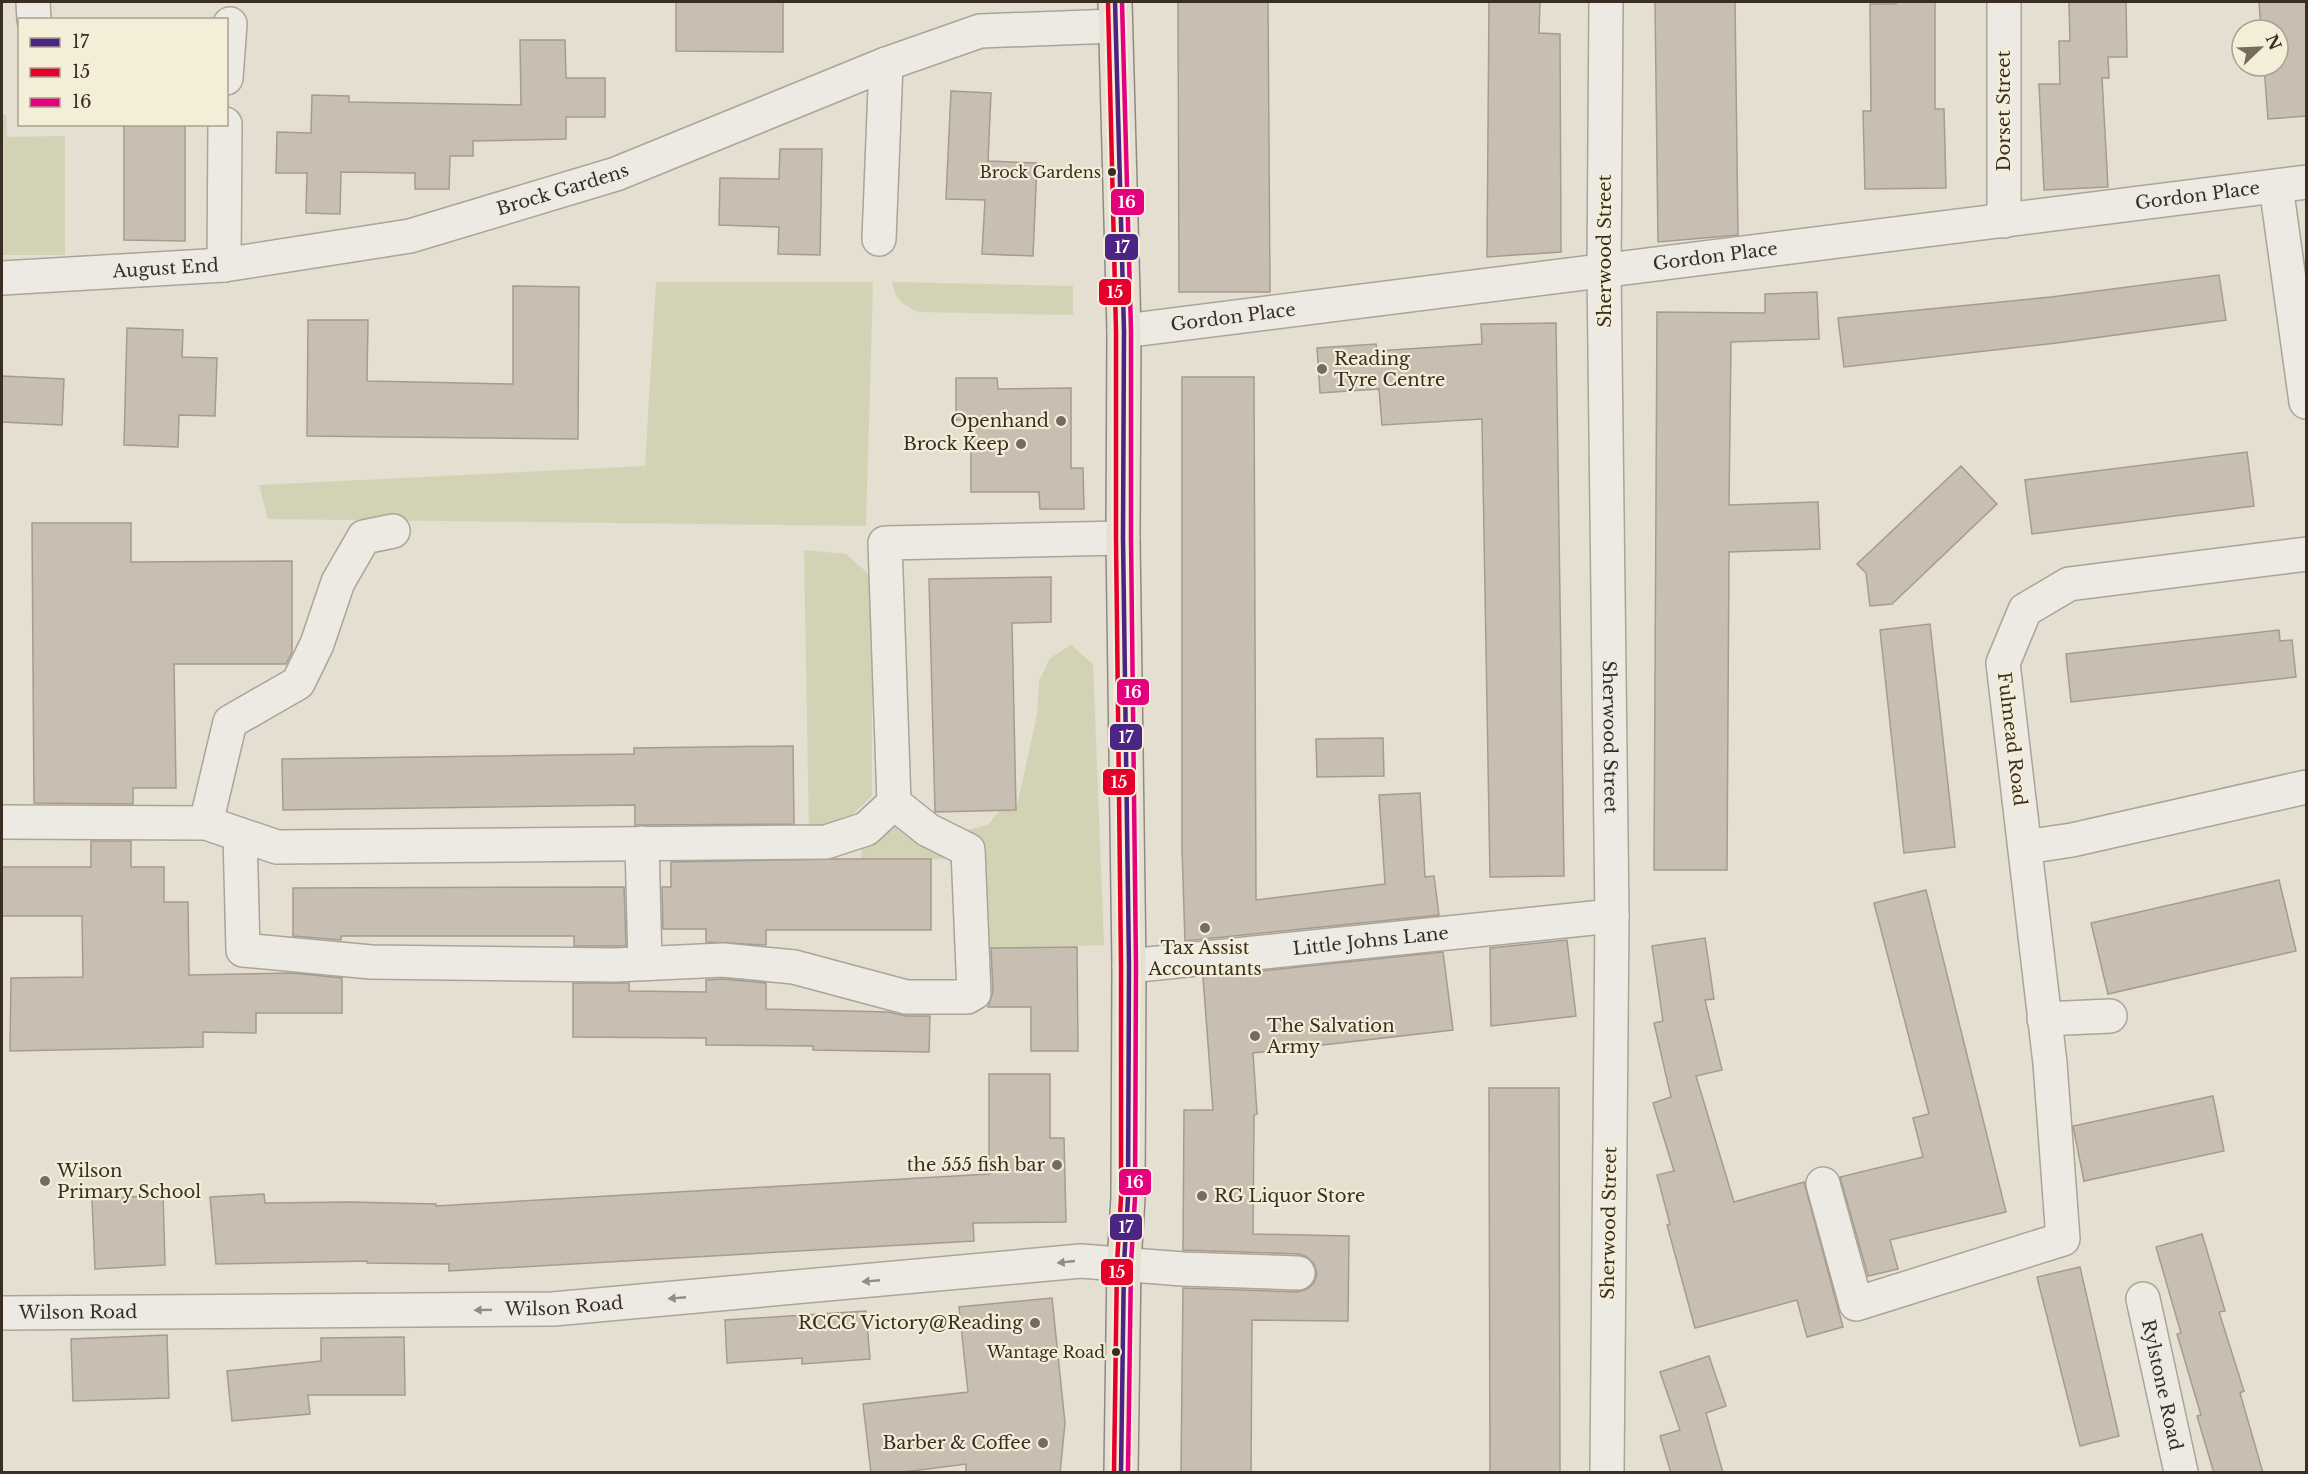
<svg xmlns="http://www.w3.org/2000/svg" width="2308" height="1474" font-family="'Libre Baskerville',serif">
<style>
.green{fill:#d2d3b4}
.building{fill:#c8bfb2;stroke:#a59b90;stroke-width:1.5}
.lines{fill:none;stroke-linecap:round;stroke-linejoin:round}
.minor-casing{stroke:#aaa499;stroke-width:36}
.major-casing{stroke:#8f8a80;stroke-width:36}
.minor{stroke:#eceae2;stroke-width:33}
.major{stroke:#e4e0d4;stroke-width:33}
.bus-1-casing{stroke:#f4edd8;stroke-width:9}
.bus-2-casing{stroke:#f4edd8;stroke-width:9}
.bus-3-casing{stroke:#f4edd8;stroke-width:9}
.bus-1{stroke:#4c2483;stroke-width:4.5}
.bus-2{stroke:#e4002b;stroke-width:4.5}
.bus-3{stroke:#e5007d;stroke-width:4.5}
.oneway{fill:#928c82}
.bus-dot{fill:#392e21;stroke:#f4edd8;stroke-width:2}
.poi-dot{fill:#756c5f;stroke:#f4edd8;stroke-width:2}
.labels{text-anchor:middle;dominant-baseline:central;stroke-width:4.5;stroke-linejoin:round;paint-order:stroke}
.bus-label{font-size:16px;fill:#392e21;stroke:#f4edd8;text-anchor:end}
.street-label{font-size:18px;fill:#392e21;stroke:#f4edd8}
.poi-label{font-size:18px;fill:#392e21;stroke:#f4edd8;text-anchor:end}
.line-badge{stroke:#f4edd8;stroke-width:2}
.badge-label{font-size:16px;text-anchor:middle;font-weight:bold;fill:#fff}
</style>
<rect width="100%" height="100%" fill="#e4dfd1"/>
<path class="green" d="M 2,115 L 6,115 L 7,137 L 65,136 L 65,255 L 2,255 Z
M 656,282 L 873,282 L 866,526 L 268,519 L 259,485 L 645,466 Z
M 892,282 L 1073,286 L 1073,315 L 918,312 C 903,305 895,299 892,282 Z
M 804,550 L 846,554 L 872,577 L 872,796 L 850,817 L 809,834 Z
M 1071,645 L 1093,664 L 1104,945 L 987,948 L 957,859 L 861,859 L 863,819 L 905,801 L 925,840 L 988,825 L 999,811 L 1016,810 L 1037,715 L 1039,681 L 1050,658 Z"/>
<path class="building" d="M 676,2 L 783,2 L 783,52 L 676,51 Z
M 1178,2 L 1268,2 L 1270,292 L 1179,292 Z
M 1489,2 L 1540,2 L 1539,33 L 1560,34 L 1561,252 L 1487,257 Z
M 1655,2 L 1735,2 L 1738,235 L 1658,242 Z
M 1896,2 L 1935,2 L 1935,109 L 1944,109 L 1946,188 L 1865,189 L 1863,111 L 1871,111 L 1870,4 L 1896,4 Z
M 2069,2 L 2126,2 L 2127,57 L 2108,57 L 2109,78 L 2102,78 L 2108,187 L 2044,190 L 2039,84 L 2060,84 L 2059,41 L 2070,41 Z
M 2259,2 L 2307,2 L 2307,116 L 2268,119 L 2264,66 L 2278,66 L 2278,30 L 2261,30 Z
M 520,40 L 565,40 L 566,78 L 605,78 L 605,117 L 566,117 L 566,139 L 473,141 L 473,156 L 450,156 L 449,189 L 415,189 L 415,173 L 341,172 L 340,214 L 306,213 L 307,173 L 276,173 L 277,132 L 311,133 L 312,95 L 349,96 L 349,102 L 521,105 Z
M 951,91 L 991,93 L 988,161 L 1037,163 L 1033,256 L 982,254 L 985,200 L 946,199 Z
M 124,124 L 185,124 L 185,241 L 124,240 Z
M 780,149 L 822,149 L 820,255 L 778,254 L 779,227 L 719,225 L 720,178 L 779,179 Z
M 2219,275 L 2226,320 L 2057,343 L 1844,367 L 1838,318 L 2051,297 Z
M 513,286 L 579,287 L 578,439 L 307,436 L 308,320 L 368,320 L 367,381 L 513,384 Z
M 1817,292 L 1819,339 L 1731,342 L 1729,505 L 1818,502 L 1820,549 L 1729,552 L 1727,870 L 1654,870 L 1657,312 L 1765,313 L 1765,294 Z
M 1556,323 L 1564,876 L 1490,877 L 1482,419 L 1382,425 L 1379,389 L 1320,393 L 1317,348 L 1376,344 L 1377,351 L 1482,344 L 1481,324 Z
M 127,328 L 183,330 L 182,357 L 217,358 L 215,416 L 179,415 L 178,447 L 124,445 Z
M 2,376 L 64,379 L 62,425 L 2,422 Z
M 1182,377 L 1254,377 L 1256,900 L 1385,884 L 1379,795 L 1420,793 L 1425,877 L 1434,876 L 1439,915 L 1185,941 L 1182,849 Z
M 956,378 L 997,378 L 998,389 L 1071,388 L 1071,468 L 1083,468 L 1084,509 L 1040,509 L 1039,492 L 971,492 L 971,420 L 956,420 Z
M 2247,452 L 2254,506 L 2032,534 L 2025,480 Z
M 1961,466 L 1997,504 L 1892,604 L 1870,606 L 1866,573 L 1857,564 Z
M 32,523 L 131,523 L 131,562 L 292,561 L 292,652 L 286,664 L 174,664 L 176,788 L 133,788 L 133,804 L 34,803 Z
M 1051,577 L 1051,622 L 1012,623 L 1016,810 L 935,812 L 929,579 Z
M 1930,624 L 1955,847 L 1904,853 L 1880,630 Z
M 2279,630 L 2280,641 L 2292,640 L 2296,677 L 2071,702 L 2066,654 Z
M 1383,738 L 1384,776 L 1317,777 L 1316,739 Z
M 793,746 L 794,824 L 635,825 L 635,805 L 283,810 L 282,759 L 634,754 L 634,748 Z
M 91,841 L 131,841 L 131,867 L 164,867 L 164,902 L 188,902 L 189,975 L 293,973 L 342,978 L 342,1013 L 256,1013 L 256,1033 L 203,1032 L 203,1047 L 10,1051 L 11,978 L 83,977 L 82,916 L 2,916 L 2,867 L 91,867 Z
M 835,859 L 931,859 L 931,930 L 766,930 L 766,945 L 706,942 L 706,929 L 663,929 L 662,887 L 671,887 L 671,862 Z
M 2279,880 L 2296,951 L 2108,994 L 2091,923 Z
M 624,887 L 626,946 L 574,946 L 574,936 L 341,936 L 341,940 L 293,936 L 293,888 Z
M 1926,890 L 2006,1212 L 1890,1240 L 1898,1269 L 1868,1276 L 1840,1177 L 1923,1157 L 1913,1118 L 1929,1114 L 1874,903 Z
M 1705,938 L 1714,999 L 1705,1000 L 1722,1070 L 1696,1076 L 1734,1202 L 1804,1182 L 1843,1327 L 1807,1337 L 1797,1300 L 1695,1328 L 1667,1225 L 1670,1224 L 1657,1175 L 1674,1171 L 1653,1103 L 1671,1097 L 1654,1023 L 1663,1021 L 1652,946 Z
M 1567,940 L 1576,1016 L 1491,1026 L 1490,948 Z
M 1077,947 L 1078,1051 L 1031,1051 L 1031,1007 L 988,1007 L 993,992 L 991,948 Z
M 1443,952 L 1453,1030 L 1253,1053 L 1257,1114 L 1254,1115 L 1253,1234 L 1349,1236 L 1348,1321 L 1252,1320 L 1251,1473 L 1181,1473 L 1183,1288 L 1297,1292 L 1307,1289 L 1314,1283 L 1317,1274 L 1314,1264 L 1307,1257 L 1299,1254 L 1183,1250 L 1184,1110 L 1213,1110 L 1203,977 Z
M 723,979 L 766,983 L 766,1009 L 888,1012 L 906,1016 L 930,1016 L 929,1052 L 813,1050 L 813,1046 L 706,1045 L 706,1038 L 573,1037 L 573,983 L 629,983 L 629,991 L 706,992 L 706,980 Z
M 989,1074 L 1050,1074 L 1050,1138 L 1064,1138 L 1066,1222 L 973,1223 L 974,1241 L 449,1271 L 449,1264 L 367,1263 L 367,1261 L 216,1264 L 210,1197 L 264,1194 L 265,1203 L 351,1202 L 436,1204 L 436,1206 L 989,1174 Z
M 1489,1088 L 1559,1088 L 1560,1473 L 1490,1473 Z
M 2213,1096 L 2224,1151 L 2084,1181 L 2073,1126 Z
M 163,1195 L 165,1265 L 95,1269 L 92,1199 Z
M 2202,1234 L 2225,1311 L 2219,1312 L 2244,1391 L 2240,1393 L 2263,1473 L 2214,1473 L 2197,1416 L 2201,1415 L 2177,1334 L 2181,1333 L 2156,1247 Z
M 2080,1267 L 2119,1436 L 2080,1446 L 2037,1277 Z
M 1052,1298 L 1065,1423 L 1060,1473 L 966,1473 L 966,1464 L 896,1473 L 871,1473 L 863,1404 L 968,1392 L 959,1307 Z
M 866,1311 L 870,1359 L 802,1364 L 802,1358 L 727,1363 L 725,1320 Z
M 167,1335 L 169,1398 L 73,1401 L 71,1339 Z
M 404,1337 L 405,1395 L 308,1395 L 310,1414 L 232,1421 L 227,1371 L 321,1361 L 321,1338 Z
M 1709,1356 L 1726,1406 L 1706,1413 L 1723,1473 L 1671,1473 L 1660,1436 L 1680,1430 L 1660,1372 Z"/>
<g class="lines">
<g class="minor-casing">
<g id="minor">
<path d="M 33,2 L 34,20"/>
<path id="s1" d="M 1606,2 L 1604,271 L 1612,916 L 1607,1472"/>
<path d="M 2004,2 L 2004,221"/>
<path d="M 226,78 L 230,24"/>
<path d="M 2276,186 L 2306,402"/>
<path d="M 879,239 L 886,64"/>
<path d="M 224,265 L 225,124"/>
<path id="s2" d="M 2,278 L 224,265 L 410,236 L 616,174 L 886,64 L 980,31 L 1115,26"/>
<path id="s3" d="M 1124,331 L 2306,182"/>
<path d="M 2,822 L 206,823 L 277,847 L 826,842 L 866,829 L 894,803"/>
<path d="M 206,823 L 230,722 L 298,683 L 317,644 L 338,582 L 364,537 L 393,531"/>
<path d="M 240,835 L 243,950 L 371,962 L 615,965 L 723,960 L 794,967 L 906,997 L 967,997 L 974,993 L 968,850 L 928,830 L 894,803 L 885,543 L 1123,538"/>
<path d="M 642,843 L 645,963"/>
<path d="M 2025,847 L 2072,840 L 2306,787"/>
<path id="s4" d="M 1129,966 L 1612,916"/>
<path d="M 2044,1019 L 2110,1016"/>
<path d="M 1823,1184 L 1856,1304 L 2063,1239 L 2050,1063 L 2003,663 L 2025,610 L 2069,584 L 2306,554"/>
<path id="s5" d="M 2143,1299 L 2181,1472"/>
<path id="s6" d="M 2,1313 L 553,1309 L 1081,1261 L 1183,1269 L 1298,1273"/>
</g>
</g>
<g class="major-casing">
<path id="major" d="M 1115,2 L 1124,331 L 1123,538 L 1129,966 L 1128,1198 L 1124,1263 L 1121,1472"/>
</g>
<use href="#minor" class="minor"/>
<use href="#major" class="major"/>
<g class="bus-1-casing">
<path id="bus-1" d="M 1115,2 L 1124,331 L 1123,538 L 1129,966 L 1128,1198 L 1124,1263 L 1121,1472"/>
</g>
<g class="bus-2-casing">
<path id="bus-2" d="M 1108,2 L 1116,331 L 1116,538 L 1121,966 L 1121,1198 L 1117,1263 L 1114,1472"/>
</g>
<g class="bus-3-casing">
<path id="bus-3" d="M 1122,2 L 1131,331 L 1131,538 L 1136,966 L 1135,1198 L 1131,1263 L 1128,1472"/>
</g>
<use href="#bus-1" class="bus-1"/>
<use href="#bus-2" class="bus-2"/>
<use href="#bus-3" class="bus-3"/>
</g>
<defs><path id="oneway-solid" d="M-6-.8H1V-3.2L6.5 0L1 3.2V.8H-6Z" transform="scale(1.5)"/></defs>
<g class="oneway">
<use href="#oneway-solid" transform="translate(1066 1262) rotate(174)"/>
<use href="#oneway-solid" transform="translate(871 1281) rotate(175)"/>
<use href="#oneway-solid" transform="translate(677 1298) rotate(175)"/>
<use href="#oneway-solid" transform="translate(483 1310) rotate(179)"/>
</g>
<g class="bus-dot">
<circle cx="1112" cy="172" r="5"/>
<circle cx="1116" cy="1352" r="5"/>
</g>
<g class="poi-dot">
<circle cx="1322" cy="369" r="6"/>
<circle cx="1061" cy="421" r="6"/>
<circle cx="1021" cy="444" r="6"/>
<circle cx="1205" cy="928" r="6"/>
<circle cx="1255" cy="1036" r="6"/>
<circle cx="1057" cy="1165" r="6"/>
<circle cx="45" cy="1181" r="6"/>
<circle cx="1202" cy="1196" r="6"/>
<circle cx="1035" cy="1323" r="6"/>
<circle cx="1043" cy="1443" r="6"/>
</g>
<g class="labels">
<g class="bus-label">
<text x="1101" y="172">Brock Gardens</text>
<text x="1105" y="1352">Wantage Road</text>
</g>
<g class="street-label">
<text transform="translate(2004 111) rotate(-90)">Dorset Street</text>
<text stroke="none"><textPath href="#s2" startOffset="570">Brock Gardens</textPath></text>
<text stroke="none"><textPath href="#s3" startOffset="1082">Gordon Place</textPath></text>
<text transform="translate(1605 251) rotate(-90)">Sherwood Street</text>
<text stroke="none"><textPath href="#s3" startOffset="596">Gordon Place</textPath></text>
<text stroke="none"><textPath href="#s2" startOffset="164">August End</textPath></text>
<text stroke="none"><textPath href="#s3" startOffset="110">Gordon Place</textPath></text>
<text stroke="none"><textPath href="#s1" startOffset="735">Sherwood Street</textPath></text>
<text transform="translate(2012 739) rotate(83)">Fulmead Road</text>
<text stroke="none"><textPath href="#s4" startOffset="243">Little Johns Lane</textPath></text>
<text transform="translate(1609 1223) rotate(-89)">Sherwood Street</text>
<text stroke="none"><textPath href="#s6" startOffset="562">Wilson Road</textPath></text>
<text stroke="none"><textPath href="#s6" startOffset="76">Wilson Road</textPath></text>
<text stroke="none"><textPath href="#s5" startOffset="88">Rylstone Road</textPath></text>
</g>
<g class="poi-label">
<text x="1334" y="359" text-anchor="start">Reading<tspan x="1334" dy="21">Tyre Centre</tspan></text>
<text x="1049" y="421">Openhand</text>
<text x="1009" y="444">Brock Keep</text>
<text x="1205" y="948" text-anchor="middle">Tax Assist<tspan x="1205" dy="21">Accountants</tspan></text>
<text x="1267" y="1026" text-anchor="start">The Salvation<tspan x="1267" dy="21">Army</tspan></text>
<text x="1045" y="1165">the 555 fish bar</text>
<text x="57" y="1171" text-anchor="start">Wilson<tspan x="57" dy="21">Primary School</tspan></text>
<text x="1214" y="1196" text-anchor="start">RG Liquor Store</text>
<text x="1023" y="1323">RCCG Victory@Reading</text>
<text x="1031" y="1443">Barber &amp; Coffee</text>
</g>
</g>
<g class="line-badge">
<rect x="1110" y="188" width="35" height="28" rx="6" fill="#e5007d"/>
<rect x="1104" y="233" width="35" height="28" rx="6" fill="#4c2483"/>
<rect x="1098" y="278" width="34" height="28" rx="6" fill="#e4002b"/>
<rect x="1116" y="678" width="34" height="28" rx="6" fill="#e5007d"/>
<rect x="1109" y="723" width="34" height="28" rx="6" fill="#4c2483"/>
<rect x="1102" y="768" width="34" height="28" rx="6" fill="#e4002b"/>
<rect x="1118" y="1168" width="34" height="28" rx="6" fill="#e5007d"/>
<rect x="1109" y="1213" width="34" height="28" rx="6" fill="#4c2483"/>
<rect x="1100" y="1258" width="34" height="28" rx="6" fill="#e4002b"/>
</g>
<g class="badge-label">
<text x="1127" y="208">16</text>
<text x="1122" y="253">17</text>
<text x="1115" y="298">15</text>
<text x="1133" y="698">16</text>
<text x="1126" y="743">17</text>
<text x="1119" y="788">15</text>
<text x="1135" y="1188">16</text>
<text x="1126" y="1233">17</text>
<text x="1117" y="1278">15</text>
</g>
<rect width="2308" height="1474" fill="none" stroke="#392e21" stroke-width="6"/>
<rect x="18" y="18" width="210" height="108" fill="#f4edd8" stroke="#a9a18f" stroke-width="1.5"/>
<rect x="30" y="38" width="30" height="9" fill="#4c2483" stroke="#a9a18f" stroke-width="1.5"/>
<text x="72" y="48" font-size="18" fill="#392e21">17</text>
<rect x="30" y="68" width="30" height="9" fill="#e4002b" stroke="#a9a18f" stroke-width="1.5"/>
<text x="72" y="78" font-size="18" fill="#392e21">15</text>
<rect x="30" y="98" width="30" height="9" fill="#e5007d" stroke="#a9a18f" stroke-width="1.5"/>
<text x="72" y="108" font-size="18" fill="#392e21">16</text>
<g transform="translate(2260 48) rotate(67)"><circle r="28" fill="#f4edd8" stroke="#a9a18f" stroke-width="1.5"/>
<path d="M0-4.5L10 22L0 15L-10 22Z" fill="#756c5f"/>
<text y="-9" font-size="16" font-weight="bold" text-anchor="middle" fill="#392e21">N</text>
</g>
</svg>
